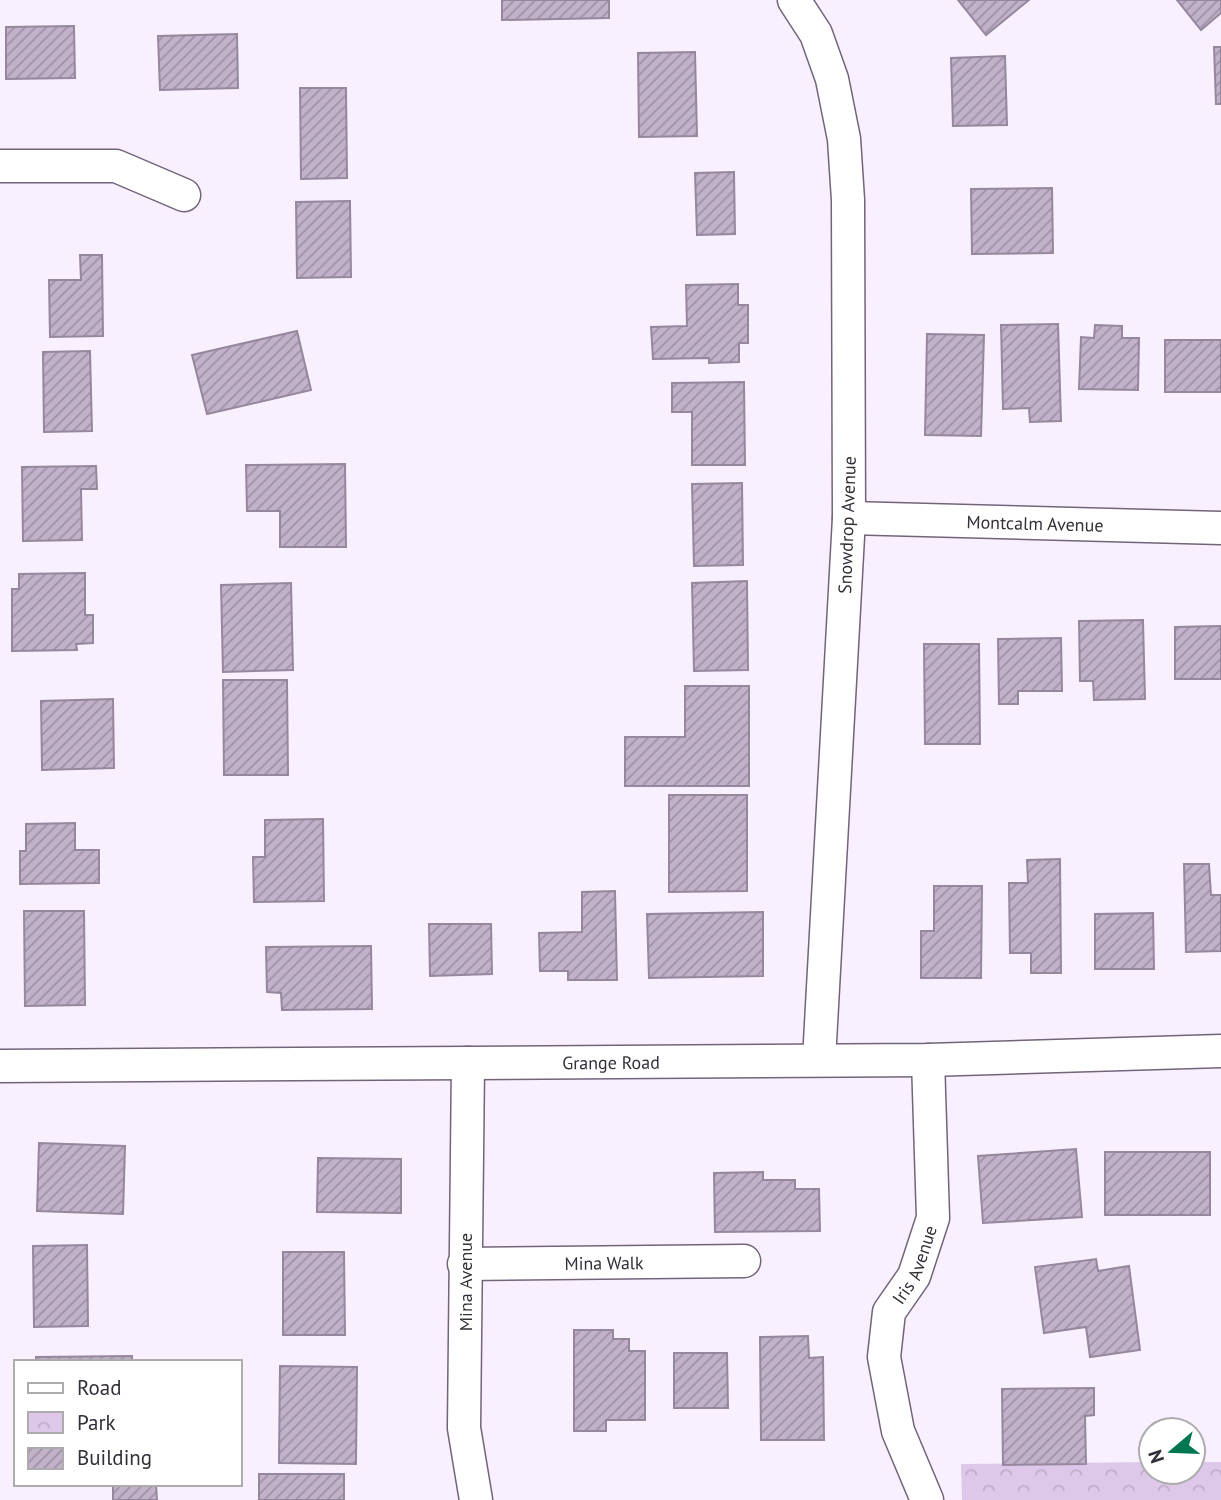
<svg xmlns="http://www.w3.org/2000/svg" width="1221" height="1500" font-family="'PT Sans',sans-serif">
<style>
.park{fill:url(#park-crowns)}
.building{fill:url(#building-hatch);stroke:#95879d;stroke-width:2}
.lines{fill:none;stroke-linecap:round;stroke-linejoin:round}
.street-casing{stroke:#72647a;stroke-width:35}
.street{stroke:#fff;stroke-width:32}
.labels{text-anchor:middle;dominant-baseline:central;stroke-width:5;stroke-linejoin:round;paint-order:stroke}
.street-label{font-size:18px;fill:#342e38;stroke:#fff}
</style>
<defs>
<pattern id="park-crowns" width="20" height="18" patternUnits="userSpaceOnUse" patternTransform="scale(1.75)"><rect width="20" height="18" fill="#ddc8e9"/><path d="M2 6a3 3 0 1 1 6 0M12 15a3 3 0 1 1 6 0" fill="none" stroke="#beacc9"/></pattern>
<pattern id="building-hatch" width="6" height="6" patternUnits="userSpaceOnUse" patternTransform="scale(1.75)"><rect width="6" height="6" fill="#c1b2ca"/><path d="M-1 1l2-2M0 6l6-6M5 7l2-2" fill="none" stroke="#9e91a5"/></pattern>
</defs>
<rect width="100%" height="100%" fill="#f9f0ff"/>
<path class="park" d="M 1151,1462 L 1151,1472 L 1193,1472 L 1193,1462 L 1221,1462 L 1221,1500 L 962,1500 L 961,1464 Z"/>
<path class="building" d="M 502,0 L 609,0 L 609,18 L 502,20 Z
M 958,0 L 1029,0 L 986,35 Z
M 1177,0 L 1221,0 L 1221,13 L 1201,30 Z
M 74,26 L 75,78 L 6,79 L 6,27 Z
M 237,34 L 238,88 L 160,90 L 158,36 Z
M 1214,47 L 1221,47 L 1221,104 L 1216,104 Z
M 695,52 L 697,136 L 639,137 L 638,53 Z
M 1005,56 L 1007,125 L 953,126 L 951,58 Z
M 300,88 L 346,88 L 347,178 L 301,179 Z
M 734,172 L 735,234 L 697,235 L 695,173 Z
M 1052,188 L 1053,253 L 972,254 L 971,189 Z
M 350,201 L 351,277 L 297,278 L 296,202 Z
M 80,255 L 102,255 L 103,336 L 50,337 L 49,280 L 81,280 Z
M 738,284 L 738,305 L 748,305 L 748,343 L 739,343 L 739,362 L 709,363 L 709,358 L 653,359 L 651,327 L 687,326 L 686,285 Z
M 1058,324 L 1061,421 L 1030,422 L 1029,408 L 1003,409 L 1001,325 Z
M 1095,325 L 1122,326 L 1122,338 L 1139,338 L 1138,390 L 1079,389 L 1081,337 L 1094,338 Z
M 297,331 L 311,390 L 207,414 L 192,355 Z
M 927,334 L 984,335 L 981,436 L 925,435 Z
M 1165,340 L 1221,340 L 1221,392 L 1165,392 Z
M 90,351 L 92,431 L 44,432 L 43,352 Z
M 744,382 L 745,465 L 692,465 L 692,412 L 672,412 L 672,383 Z
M 345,464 L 346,547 L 280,547 L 280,511 L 247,511 L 246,465 Z
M 96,466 L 97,489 L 81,489 L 82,540 L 23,541 L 22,467 Z
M 742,483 L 743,565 L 694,566 L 692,484 Z
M 85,573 L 85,615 L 93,615 L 93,643 L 76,644 L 77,650 L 12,651 L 12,589 L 19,589 L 19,574 Z
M 747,581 L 748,670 L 694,671 L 692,583 Z
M 291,583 L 293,670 L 223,672 L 221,585 Z
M 1143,620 L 1145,699 L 1094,700 L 1093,681 L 1080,681 L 1079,621 Z
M 1221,626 L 1221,679 L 1175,679 L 1175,627 Z
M 1061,638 L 1062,691 L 1018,691 L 1018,704 L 999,704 L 998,639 Z
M 924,644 L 979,644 L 980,744 L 925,744 Z
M 223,680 L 287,680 L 288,775 L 224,775 Z
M 685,686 L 749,686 L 749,786 L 625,786 L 625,737 L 685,737 Z
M 113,699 L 114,768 L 42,770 L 41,701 Z
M 669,795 L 747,795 L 747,891 L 669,892 Z
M 323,819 L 324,901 L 254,902 L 253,857 L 265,857 L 265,820 Z
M 75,823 L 75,850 L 99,850 L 99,883 L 20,884 L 20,851 L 26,851 L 26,824 Z
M 1060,859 L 1061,973 L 1031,973 L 1031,953 L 1010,953 L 1009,883 L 1028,883 L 1027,860 Z
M 1184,864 L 1209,864 L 1211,895 L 1221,895 L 1221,951 L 1186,952 Z
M 934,886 L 982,886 L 981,978 L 921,978 L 921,931 L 934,931 Z
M 615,891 L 617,980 L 568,980 L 568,971 L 540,971 L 539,933 L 582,932 L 582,892 Z
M 24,911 L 84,911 L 85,1005 L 25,1006 Z
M 763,912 L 763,976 L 649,978 L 647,914 Z
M 1153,913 L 1154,969 L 1095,969 L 1095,914 Z
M 429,924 L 491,924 L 492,974 L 430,976 Z
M 371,946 L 372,1009 L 282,1010 L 281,993 L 267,992 L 266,947 Z
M 39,1143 L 125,1146 L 123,1214 L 37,1211 Z
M 1076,1149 L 1082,1217 L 983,1223 L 978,1156 Z
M 1105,1152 L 1210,1152 L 1210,1215 L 1105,1215 Z
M 318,1158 L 401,1159 L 401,1213 L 317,1212 Z
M 763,1172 L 763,1180 L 795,1180 L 795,1189 L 819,1189 L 820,1231 L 715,1232 L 714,1173 Z
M 87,1245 L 88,1326 L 34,1327 L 33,1246 Z
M 283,1252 L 344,1252 L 345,1335 L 283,1335 Z
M 1096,1259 L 1098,1271 L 1129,1266 L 1140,1350 L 1090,1357 L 1086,1327 L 1044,1333 L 1035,1267 Z
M 574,1330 L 613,1330 L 613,1339 L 629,1339 L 629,1351 L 645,1351 L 645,1420 L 606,1420 L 606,1431 L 574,1431 Z
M 808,1336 L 809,1358 L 823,1357 L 824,1440 L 761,1440 L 760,1337 Z
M 674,1353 L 727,1353 L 728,1408 L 674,1408 Z
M 132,1356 L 132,1362 L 36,1362 L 36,1357 Z
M 280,1366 L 357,1367 L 356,1464 L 279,1463 Z
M 1094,1388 L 1094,1415 L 1085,1416 L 1086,1464 L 1003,1465 L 1002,1389 Z
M 259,1474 L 344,1474 L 344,1500 L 259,1500 Z
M 113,1484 L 156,1484 L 157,1500 L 113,1500 Z"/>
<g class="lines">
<g class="street-casing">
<g id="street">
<path d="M 794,0 L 816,34 L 832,79 L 844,139 L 848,200 L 849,518 L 819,1060"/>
<path d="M 0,166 L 116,166 L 184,195"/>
<path id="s1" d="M 849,518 L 1221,528"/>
<path d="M 468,1063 L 464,1428 L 476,1500"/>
<path id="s2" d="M 0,1066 L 928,1060 L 1221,1051"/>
<path id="s3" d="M 464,1264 L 744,1261"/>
<path id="s4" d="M 927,1500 L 898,1431 L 884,1357 L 889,1312 L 914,1276 L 933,1218 L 928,1060"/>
</g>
</g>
<use href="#street" class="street"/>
</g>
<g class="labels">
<g class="street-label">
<text stroke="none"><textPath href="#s1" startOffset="186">Montcalm Avenue</textPath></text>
<text transform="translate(847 525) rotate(-88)">Snowdrop Avenue</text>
<text stroke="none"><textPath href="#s2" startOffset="611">Grange Road</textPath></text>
<text stroke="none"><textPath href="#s3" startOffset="140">Mina Walk</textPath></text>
<text stroke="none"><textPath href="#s4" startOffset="250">Iris Avenue</textPath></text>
<text transform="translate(465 1282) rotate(-90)">Mina Avenue</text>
</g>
</g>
<rect x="14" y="1360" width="228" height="126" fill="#ffffff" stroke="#aeabaf" stroke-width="2"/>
<rect x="28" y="1383" width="35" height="10" fill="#ffffff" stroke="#aeabaf" stroke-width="2"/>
<text x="77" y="1395" font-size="21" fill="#342e38">Road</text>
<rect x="28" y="1412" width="35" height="21" fill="url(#park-crowns)" stroke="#aeabaf" stroke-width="2"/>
<text x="77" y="1430" font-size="21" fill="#342e38">Park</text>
<rect x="28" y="1448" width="35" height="21" fill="url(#building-hatch)" stroke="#aeabaf" stroke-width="2"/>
<text x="77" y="1465" font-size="21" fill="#342e38">Building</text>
<g transform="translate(1172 1451) rotate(251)"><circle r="33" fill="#ffffff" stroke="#aeabaf" stroke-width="2"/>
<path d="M0-5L12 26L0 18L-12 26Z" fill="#007651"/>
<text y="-10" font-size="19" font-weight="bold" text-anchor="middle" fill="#342e38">N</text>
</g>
</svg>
